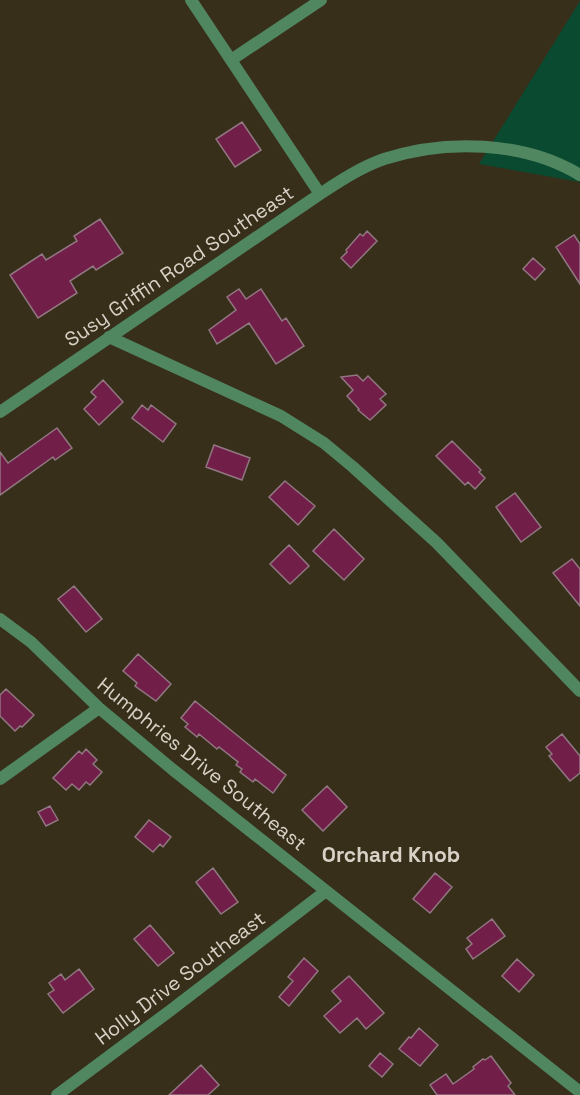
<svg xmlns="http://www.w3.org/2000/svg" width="580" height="1095" font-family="'Space Grotesk',sans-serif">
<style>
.green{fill:#0a4a30}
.building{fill:#711e48;stroke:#917781;stroke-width:1.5}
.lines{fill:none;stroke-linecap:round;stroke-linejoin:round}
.minor{stroke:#508761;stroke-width:12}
.labels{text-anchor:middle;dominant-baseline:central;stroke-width:4.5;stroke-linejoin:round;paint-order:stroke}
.street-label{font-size:20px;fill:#d8d2c6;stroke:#382f1b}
.neighbourhood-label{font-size:21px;font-weight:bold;fill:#d8d2c6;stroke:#382f1b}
</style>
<rect width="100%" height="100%" fill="#382f1b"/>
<path class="green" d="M 580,1 L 580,182 L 479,164 Z"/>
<path class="building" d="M 242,122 L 261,150 L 235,167 L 216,139 Z
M 100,219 L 123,253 L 96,270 L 93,266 L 70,281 L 77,293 L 38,318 L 10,275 L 42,254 L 46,260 L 77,241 L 74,236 Z
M 367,231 L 377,241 L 351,268 L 341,258 L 347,252 L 346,250 L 360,234 L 363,236 Z
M 574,235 L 580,244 L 580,284 L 556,247 Z
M 533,258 L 545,269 L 535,280 L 523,269 Z
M 239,289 L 246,299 L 261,289 L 282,321 L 286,318 L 304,346 L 276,364 L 249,323 L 217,344 L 209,330 L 236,310 L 227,297 Z
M 357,375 L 363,381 L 368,376 L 386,394 L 380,399 L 386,405 L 370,420 L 358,410 L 359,409 L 347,396 L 353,390 L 341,377 Z
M 103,380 L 123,402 L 99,425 L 84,409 L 96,397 L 91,392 Z
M 142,405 L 148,410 L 151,405 L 176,424 L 163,442 L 132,418 Z
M 57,428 L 72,448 L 55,460 L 53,457 L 0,495 L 0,452 L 8,463 Z
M 452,441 L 481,470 L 479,472 L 485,478 L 475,489 L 468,482 L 465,485 L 436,456 Z
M 214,445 L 250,458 L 242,480 L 206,467 Z
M 285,481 L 315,506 L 298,525 L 269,497 Z
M 515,493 L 541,527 L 521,542 L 496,507 Z
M 334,529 L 364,559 L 344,580 L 313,551 Z
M 289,545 L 309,566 L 290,584 L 270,564 Z
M 572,559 L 580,569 L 580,606 L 553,573 Z
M 74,586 L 102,619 L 86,632 L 58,599 Z
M 138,654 L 171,684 L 156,701 L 135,686 L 137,683 L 123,671 Z
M 6,689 L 34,715 L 22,727 L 20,726 L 15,731 L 0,716 L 0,695 Z
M 195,701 L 286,775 L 273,793 L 255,779 L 253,782 L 240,772 L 242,769 L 236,765 L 238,762 L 219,747 L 217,749 L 199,734 L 197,737 L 185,727 L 188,724 L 181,718 Z
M 562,734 L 580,756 L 580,773 L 570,781 L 549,756 L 552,754 L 546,747 Z
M 86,749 L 97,760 L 93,764 L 102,772 L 90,785 L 86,782 L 79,790 L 72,784 L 66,790 L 53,778 L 79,751 L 82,754 Z
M 327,786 L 347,807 L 323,831 L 302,810 Z
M 50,806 L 58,820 L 46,826 L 38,812 Z
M 149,820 L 171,837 L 163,847 L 160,844 L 153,852 L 135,837 Z
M 213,868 L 238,902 L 221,914 L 196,882 Z
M 435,873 L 452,887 L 430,913 L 413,899 Z
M 492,919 L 505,936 L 473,959 L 466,949 L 472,944 L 467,938 Z
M 150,925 L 174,953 L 158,966 L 134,939 Z
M 304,958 L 318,971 L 289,1006 L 279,997 L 293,981 L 288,977 Z
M 517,959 L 534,975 L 519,992 L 502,976 Z
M 79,969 L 94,989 L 63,1013 L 48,994 L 54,990 L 49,983 L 61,974 L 65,980 Z
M 349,976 L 384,1013 L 366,1029 L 357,1018 L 340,1033 L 324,1016 L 341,1001 L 332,991 Z
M 419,1028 L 438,1045 L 420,1066 L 399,1049 L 409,1037 L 411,1038 Z
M 380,1053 L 393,1064 L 382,1077 L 369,1066 Z
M 491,1056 L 511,1083 L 508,1086 L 515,1095 L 437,1095 L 430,1085 L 446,1074 L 453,1084 L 474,1069 L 473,1067 L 483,1059 L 485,1060 Z
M 201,1065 L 219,1085 L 208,1095 L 169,1095 Z"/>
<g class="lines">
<path class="minor" d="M 191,0 L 320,194
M 231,60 L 321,0
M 109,337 L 281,416 L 324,443 L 353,467 L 437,543 L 580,691
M 0,412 L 320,194 C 340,181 361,167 384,159 C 446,139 524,141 580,175
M 0,619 L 31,642 L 99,708 L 172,769 L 580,1092
M 0,779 L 99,708
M 57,1095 L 171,1010 L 326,891"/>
</g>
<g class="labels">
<g class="street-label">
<text transform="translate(179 266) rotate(-34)">Susy Griffin Road Southeast</text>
<text transform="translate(202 764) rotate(39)">Humphries Drive Southeast</text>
<text transform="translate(180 978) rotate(-37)">Holly Drive Southeast</text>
</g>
<g class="neighbourhood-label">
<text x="391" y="854">Orchard Knob</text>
</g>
</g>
</svg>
